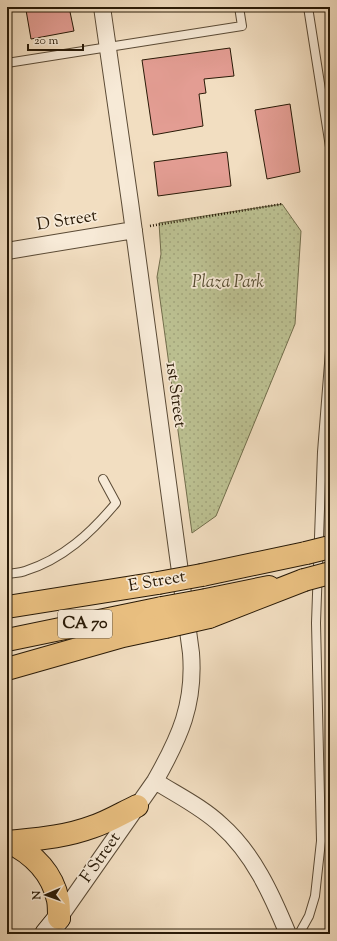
<svg xmlns="http://www.w3.org/2000/svg" width="337" height="941" font-family="'Sorts Mill Goudy',serif">
<style>
.park{fill:url(#park-dots);stroke:#726e4c}
.building{fill:#e39d93;stroke:#291a07}
.lines{fill:none;stroke-linecap:round;stroke-linejoin:round}
.service-casing{stroke:#5b4b36;stroke-width:10}
.minor-casing{stroke:#5b4b36;stroke-width:18}
.secondary-casing{stroke:#291a07;stroke-width:24}
.trunk-casing{stroke:#291a07;stroke-width:24}
.motorway-casing{stroke:#291a07;stroke-width:24}
.path{stroke:#291a07;stroke-width:2.5;stroke-dasharray:1 2;stroke-linecap:butt}
.service{stroke:#f7ead7;stroke-width:8}
.minor{stroke:#f7ead7;stroke-width:16}
.secondary{stroke:#f7ead7;stroke-width:22}
.trunk{stroke:#e9bf80;stroke-width:22}
.motorway{stroke:#e9bf80;stroke-width:22}
.trunk-bridge-casing{stroke:#291a07;stroke-width:24;stroke-linecap:butt}
.motorway-bridge-casing{stroke:#291a07;stroke-width:24;stroke-linecap:butt}
.trunk-bridge{stroke:#e9bf80;stroke-width:22}
.motorway-bridge{stroke:#e9bf80;stroke-width:22}
.labels{text-anchor:middle;dominant-baseline:central;stroke-width:3.5;stroke-linejoin:round;paint-order:stroke}
.shield{fill:#f7ead7;stroke:#675845;stroke-width:1}
.shield-label{font-size:16px;font-weight:bold;fill:#291a07}
.street-label{font-size:17px;fill:#291a07;stroke:#f7ead7}
.park-label{font-size:17px;font-style:italic;fill:#554c31;stroke:#f7ead7}
</style>
<defs>
<pattern id="park-dots" width="8" height="8" patternUnits="userSpaceOnUse"><rect width="8" height="8" fill="#bcc192"/><path d="M2 2h.1M6 6h.1" fill="none" stroke="#a2a57c" stroke-width="1.8" stroke-linecap="round"/></pattern>
</defs>
<rect width="100%" height="100%" fill="#f2dec1"/>
<filter id="stains"><feTurbulence type="fractalNoise" baseFrequency=".005" numOctaves="4"/><feColorMatrix values="0 0 0 0 .2 0 0 0 0 .09 0 0 0 0 .02 0 0 0 .5 -.17"/></filter>
<radialGradient id="worn" r=".72"><stop offset=".6" stop-color="#630" stop-opacity="0"/><stop offset="1" stop-color="#630" stop-opacity=".3"/></radialGradient>
<path class="park" d="M 282,204 L 301,231 L 295,324 L 216,516 L 192,533 L 157,277 L 161,254 L 159,223 Z"/>
<path class="building" d="M 40,7 L 69,7 L 74,31 L 31,39 L 26,10 Z
M 230,48 L 234,76 L 204,79 L 206,93 L 199,94 L 203,126 L 153,135 L 142,60 Z
M 290,104 L 300,172 L 267,179 L 255,110 Z
M 227,152 L 231,186 L 158,196 L 154,162 Z"/>
<g class="lines">
<g class="service-casing">
<path id="service" d="M 308,7 L 330,147
M 7,63 L 242,26 L 239,7
M 7,574 C 13,573 20,573 25,571 C 63,559 91,533 116,503 L 103,479
M 299,934 L 309,916 L 315,896 L 321,841 L 316,623 L 322,452 L 330,351"/>
</g>
<g class="minor-casing">
<path id="minor" d="M 7,251 L 134,230
M 155,781 C 177,795 202,807 221,825 C 253,853 272,895 288,934
M 59,918 L 155,781 C 180,737 195,704 191,653 L 130,202 L 102,7"/>
</g>
<g class="secondary-casing">
<path id="secondary" d="M 46,934 L 59,918"/>
</g>
<g class="trunk-casing">
<path id="trunk" d="M 202,575 L 306,553
M 206,600 L 269,587
M 7,607 L 158,583
M 7,640 L 162,608"/>
</g>
<g class="motorway-casing">
<path id="motorway" d="M 209,617 L 304,580
M 7,669 L 123,636 L 165,627
M 7,841 C 32,853 52,872 58,900 C 59,905 59,912 59,918
M 9,842 C 37,839 65,837 92,827 C 108,822 122,813 137,806"/>
</g>
<path class="path" d="M 150,226 L 282,204"/>
<use href="#service" class="service"/>
<use href="#minor" class="minor"/>
<use href="#secondary" class="secondary"/>
<use href="#trunk" class="trunk"/>
<use href="#motorway" class="motorway"/>
<g class="trunk-bridge-casing">
<path id="trunk-bridge" d="M 306,553 L 330,547
M 158,583 L 202,575
M 162,608 L 206,600"/>
</g>
<g class="motorway-bridge-casing">
<path id="motorway-bridge" d="M 304,580 L 330,573
M 165,627 L 209,617"/>
</g>
<use href="#trunk-bridge" class="trunk-bridge"/>
<use href="#motorway-bridge" class="motorway-bridge"/>
</g>
<g class="labels">
<rect class="shield" x="58" y="610" width="54" height="28" rx="3"/>
<g class="shield-label">
<text x="85" y="624">CA 70</text>
</g>
<g class="street-label">
<text transform="translate(67 221) rotate(-9)">D Street</text>
<text transform="translate(175 395) rotate(82)">1st Street</text>
<text transform="translate(157 582) rotate(-10)">E Street</text>
<text transform="translate(101 858) rotate(-55)">F Street</text>
</g>
<g class="park-label">
<text x="228" y="283">Plaza Park</text>
</g>
</g>
<rect width="337" height="941" fill="none" stroke="#f2dec1" stroke-width="24"/>
<rect x="8" y="8" width="321" height="925" fill="none" stroke="#291a07" stroke-width="2"/>
<rect x="12" y="12" width="313" height="917" fill="none" stroke="#291a07"/>
<g transform="translate(46 895) rotate(268)" stroke="#f7ead7" stroke-width="3" paint-order="stroke">
<path d="M0-3L7 15L0 10L-7 15Z" fill="#291a07"/>
<text y="-6" font-size="11" font-weight="bold" text-anchor="middle" fill="#291a07">N</text>
</g>
<path d="M28 44v6h55v-6" fill="none" stroke="#291a07" stroke-width="2"/>
<text x="34" y="44" font-size="12" fill="#291a07" stroke="#f7ead7" stroke-width="3" paint-order="stroke">20 m</text>
<rect width="100%" height="100%" filter="url(#stains)"/>
<rect width="100%" height="100%" fill="url(#worn)"/>
</svg>
